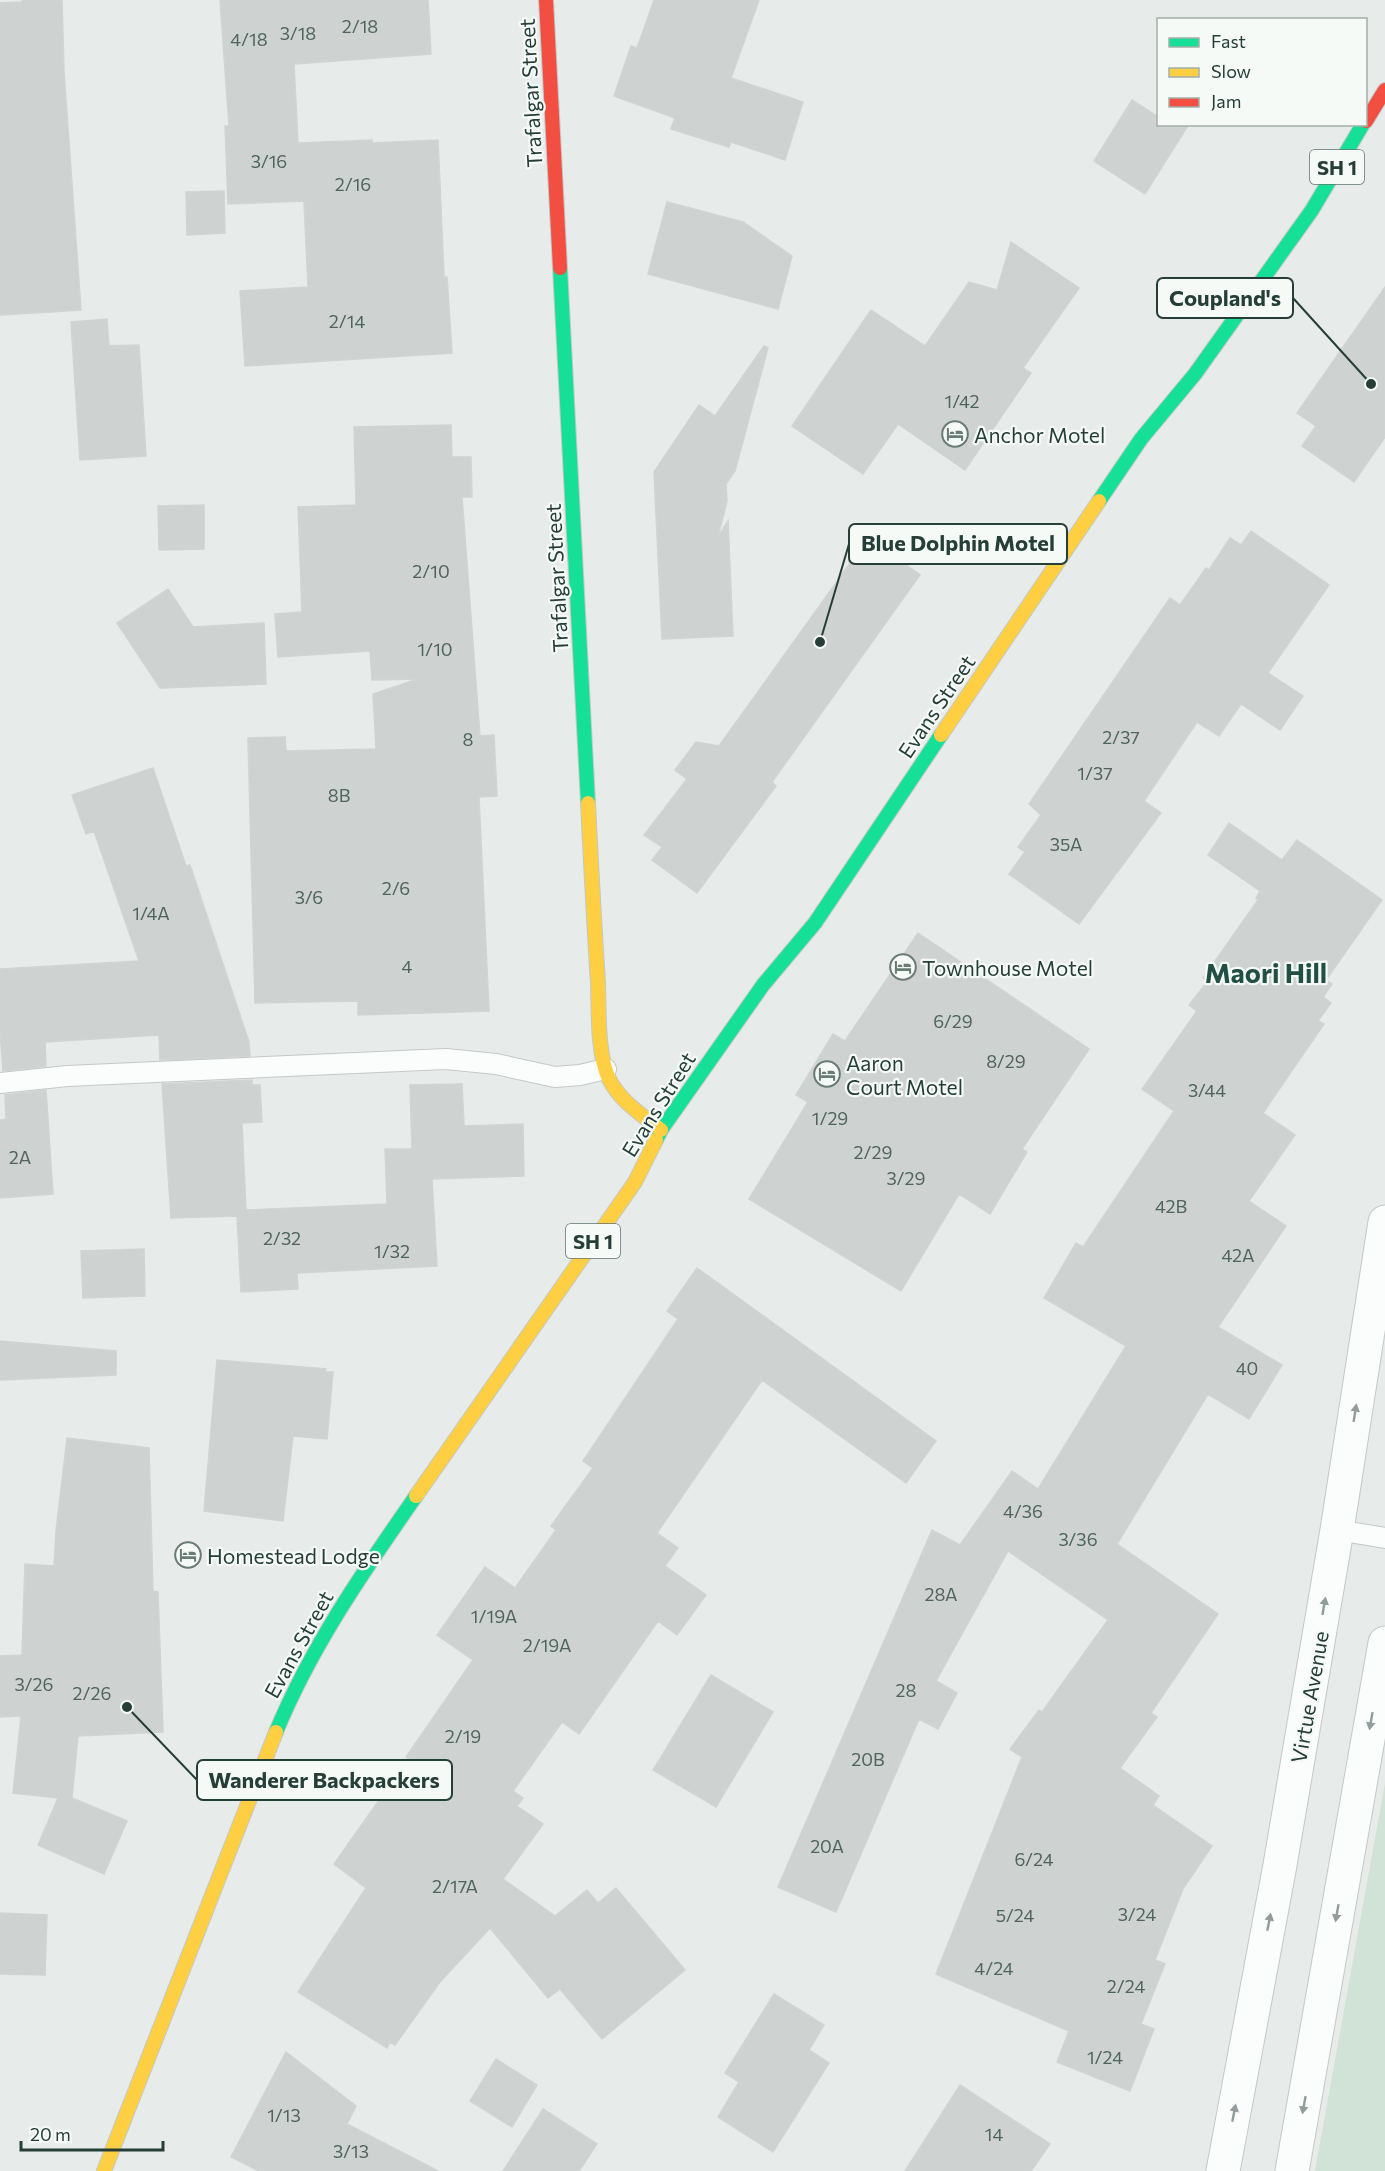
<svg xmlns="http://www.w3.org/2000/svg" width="1385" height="2171" font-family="Commissioner,sans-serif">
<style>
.green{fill:#d1e3d6}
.building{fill:#ced2d0;stroke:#d0d4d2;stroke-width:1.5}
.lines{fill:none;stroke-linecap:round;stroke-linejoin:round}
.lane-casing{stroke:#c4c8c6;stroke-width:22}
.street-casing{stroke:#c4c8c6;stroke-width:35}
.fast-casing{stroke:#c3c9c6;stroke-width:16}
.slow-casing{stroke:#c3c9c6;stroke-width:16}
.jam-casing{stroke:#c3c9c6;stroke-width:16}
.lane{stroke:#fbfcfc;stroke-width:20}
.street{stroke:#fbfcfc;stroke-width:33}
.fast{stroke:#16e098;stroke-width:14}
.slow{stroke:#ffcf43;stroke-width:14}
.jam{stroke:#f24e42;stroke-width:14}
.oneway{fill:#909d9a}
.labels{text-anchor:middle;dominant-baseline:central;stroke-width:4.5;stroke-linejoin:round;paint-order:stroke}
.number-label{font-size:18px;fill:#50645e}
.shield{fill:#f5faf7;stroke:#637671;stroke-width:1.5}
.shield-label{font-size:20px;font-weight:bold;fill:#253e37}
.street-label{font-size:21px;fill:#253e37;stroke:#f5faf7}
.poi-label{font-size:21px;fill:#253e37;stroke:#f5faf7;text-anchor:start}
.district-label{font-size:27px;font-weight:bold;fill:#224f44;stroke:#f5faf7}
.leader{fill:none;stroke:#253e37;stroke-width:2}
.callout-dot{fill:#253e37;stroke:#f5faf7;stroke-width:2}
.callout{fill:#f5faf7;stroke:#253e37;stroke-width:2}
.callout-label{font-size:22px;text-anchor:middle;font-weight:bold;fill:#253e37}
</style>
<rect width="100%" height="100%" fill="#e7ebe9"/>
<path class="green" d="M 1385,1783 L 1385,2171 L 1315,2171 Z"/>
<path class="building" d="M 22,0 L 62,0 L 64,72 L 81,310 L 0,315 L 0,3 L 22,2 Z
M 220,0 L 428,0 L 431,54 L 294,64 L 298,143 L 372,140 L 372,143 L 438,140 L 444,277 L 447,277 L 452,353 L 245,366 L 240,291 L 308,287 L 304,201 L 228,204 L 225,126 L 229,126 Z
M 654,0 L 759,0 L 731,78 L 803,102 L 785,160 L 731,142 L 729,147 L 671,129 L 675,118 L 614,96 L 631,46 L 637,48 Z
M 1132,100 L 1158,117 L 1158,124 L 1189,124 L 1145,194 L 1094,161 Z
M 224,191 L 225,233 L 187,235 L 186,192 Z
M 667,202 L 743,222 L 792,256 L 778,309 L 648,274 Z
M 1011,242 L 1079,288 L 1023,368 L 1031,373 L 965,470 L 898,424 L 863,474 L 792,426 L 871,310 L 925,346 L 969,282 L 997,290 Z
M 1385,287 L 1385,437 L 1354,482 L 1302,446 L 1316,426 L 1297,413 Z
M 107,319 L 109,346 L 139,345 L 146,456 L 80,460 L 71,322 Z
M 764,346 L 768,348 L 735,471 L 726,484 L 727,501 L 718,537 L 728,521 L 733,636 L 662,639 L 654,472 L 699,405 L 715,416 Z
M 451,425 L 452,457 L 471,457 L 472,497 L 462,497 L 480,736 L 494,735 L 497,796 L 479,797 L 489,1011 L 358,1015 L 358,1001 L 255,1003 L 248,738 L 285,737 L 286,751 L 376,749 L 373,694 L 418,679 L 372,680 L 370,651 L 278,657 L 275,614 L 302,612 L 298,507 L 356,505 L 354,427 Z
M 204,505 L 204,549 L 159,550 L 158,506 Z
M 1251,531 L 1329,585 L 1268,673 L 1303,696 L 1280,730 L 1241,704 L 1219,736 L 1197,722 L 1144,801 L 1161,813 L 1079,924 L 1009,874 L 1025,852 L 1018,847 L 1041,815 L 1029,804 L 1170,598 L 1180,605 L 1206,568 L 1209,570 L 1230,538 L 1241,545 Z
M 868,538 L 920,575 L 772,782 L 776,786 L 697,893 L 652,860 L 662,847 L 644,835 L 687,779 L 675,770 L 696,742 L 719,746 Z
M 168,589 L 193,627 L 264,623 L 266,684 L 160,688 L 117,623 Z
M 153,768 L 186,866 L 190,865 L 249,1042 L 250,1056 L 160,1060 L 159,1035 L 45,1042 L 46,1066 L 3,1071 L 0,1030 L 0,969 L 139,961 L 94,831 L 86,834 L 72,795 Z
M 1229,823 L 1282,860 L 1297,840 L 1382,900 L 1326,980 L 1332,984 L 1323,997 L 1331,1003 L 1318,1021 L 1324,1024 L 1263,1113 L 1295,1135 L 1249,1201 L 1286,1226 L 1218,1327 L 1282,1365 L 1249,1419 L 1208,1394 L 1117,1544 L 1218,1614 L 1151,1713 L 1157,1717 L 1120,1768 L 1159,1796 L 1153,1805 L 1212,1846 L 1183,1889 L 1155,1960 L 1165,1964 L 1141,2024 L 1154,2029 L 1130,2091 L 1057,2062 L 1069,2031 L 936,1974 L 1022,1757 L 1010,1749 L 1039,1710 L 1042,1712 L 1108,1620 L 1008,1551 L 936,1681 L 957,1693 L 938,1729 L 919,1719 L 836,1912 L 778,1887 L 932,1530 L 960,1545 L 1012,1471 L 1038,1489 L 1126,1346 L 1044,1298 L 1076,1243 L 1083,1247 L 1174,1111 L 1142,1089 L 1197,1011 L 1189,1005 L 1208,981 L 1203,978 L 1258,900 L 1256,898 L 1260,891 L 1208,855 Z
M 918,933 L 1089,1049 L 1022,1149 L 1027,1152 L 990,1214 L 959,1194 L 901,1291 L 749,1199 L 808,1102 L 796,1095 L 833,1034 L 845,1041 Z
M 252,1080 L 252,1085 L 260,1085 L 262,1122 L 242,1123 L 246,1210 L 387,1204 L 385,1149 L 412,1149 L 410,1085 L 462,1084 L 464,1126 L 523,1124 L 524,1176 L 432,1179 L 437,1266 L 297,1273 L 298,1289 L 241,1292 L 237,1216 L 171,1218 L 162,1084 Z
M 46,1090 L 53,1194 L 0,1198 L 0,1120 L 6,1119 L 5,1095 Z
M 144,1249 L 145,1296 L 83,1298 L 81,1251 Z
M 697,1268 L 936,1441 L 906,1483 L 762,1380 L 657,1533 L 678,1548 L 665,1566 L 706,1595 L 677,1635 L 658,1621 L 579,1734 L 562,1722 L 513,1791 L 523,1798 L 517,1806 L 543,1824 L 503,1879 L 555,1916 L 587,1890 L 598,1903 L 616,1888 L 685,1970 L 602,2039 L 560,1989 L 548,1998 L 490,1928 L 440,1982 L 395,2045 L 390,2042 L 387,2048 L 298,1992 L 366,1888 L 334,1864 L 408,1759 L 406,1757 L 473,1660 L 437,1635 L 485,1567 L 515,1588 L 556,1530 L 551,1526 L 593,1468 L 583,1461 L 678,1319 L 667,1311 Z
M 0,1341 L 116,1351 L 116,1375 L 0,1380 Z
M 217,1360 L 326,1369 L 325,1372 L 333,1372 L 327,1439 L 293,1436 L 283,1521 L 204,1511 Z
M 67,1438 L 149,1448 L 153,1591 L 158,1592 L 163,1732 L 78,1736 L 72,1798 L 127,1821 L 104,1874 L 38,1845 L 58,1798 L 13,1793 L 21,1716 L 0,1717 L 0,1656 L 22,1655 L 25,1564 L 54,1566 L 56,1531 Z
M 711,1675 L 773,1712 L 716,1807 L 653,1770 Z
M 0,1913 L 47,1915 L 45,1975 L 0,1974 Z
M 774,1994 L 824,2025 L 809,2050 L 829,2063 L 773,2152 L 718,2117 L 739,2082 L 725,2073 Z
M 286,2052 L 356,2106 L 347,2124 L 438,2171 L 259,2171 L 231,2157 Z
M 496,2059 L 537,2085 L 512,2127 L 470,2101 Z
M 960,2085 L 1050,2144 L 1031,2171 L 905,2171 Z
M 543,2109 L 597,2144 L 579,2171 L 503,2171 Z"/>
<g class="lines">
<g class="lane-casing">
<path id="lane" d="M 0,1083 L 67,1076 L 446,1059 L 496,1064 L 555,1077 L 580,1075 L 606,1069
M 1337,1530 L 1385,1538"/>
</g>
<g class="street-casing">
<path id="street" d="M 1223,2171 L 1280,1865 L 1337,1530 L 1385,1222
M 1292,2171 L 1385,1643"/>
</g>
<g class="fast-casing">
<path id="fast" d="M 560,268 L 588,803
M 1099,501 L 1141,439 L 1195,374 L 1312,210 L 1363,124
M 656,1140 L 661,1130 L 763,985 L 815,923 L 941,735
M 276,1732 C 311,1647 363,1572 416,1496"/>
</g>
<g class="slow-casing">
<path id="slow" d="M 941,735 L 1099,501
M 588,803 C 591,863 594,923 598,983 C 599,1011 597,1053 609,1079 C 620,1101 642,1115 661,1130
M 416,1496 L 635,1182 L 656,1140
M 104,2171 L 276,1732"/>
</g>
<g class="jam-casing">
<path id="jam" d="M 546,0 L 560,268
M 1366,121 L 1385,90"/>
</g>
<use href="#lane" class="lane"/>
<use href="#street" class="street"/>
<use href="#fast" class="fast"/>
<use href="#slow" class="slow"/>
<use href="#jam" class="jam"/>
</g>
<defs><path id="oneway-solid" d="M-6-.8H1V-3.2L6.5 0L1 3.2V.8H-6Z" transform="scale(1.5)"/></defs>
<g class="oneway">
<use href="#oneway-solid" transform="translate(1355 1413) rotate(-81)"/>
<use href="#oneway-solid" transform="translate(1324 1606) rotate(-80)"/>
<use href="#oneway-solid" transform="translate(1371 1721) rotate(100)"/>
<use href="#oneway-solid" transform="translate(1337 1913) rotate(100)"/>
<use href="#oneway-solid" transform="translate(1269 1922) rotate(-79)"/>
<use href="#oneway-solid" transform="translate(1304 2105) rotate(100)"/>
<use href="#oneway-solid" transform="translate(1234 2113) rotate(-79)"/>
</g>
<defs>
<g id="hotel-ring" transform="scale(1.35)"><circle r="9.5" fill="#f5faf7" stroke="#697b75" stroke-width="1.5"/><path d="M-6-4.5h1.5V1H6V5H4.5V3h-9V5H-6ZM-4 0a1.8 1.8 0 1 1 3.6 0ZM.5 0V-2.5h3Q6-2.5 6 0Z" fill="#697b75"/></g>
</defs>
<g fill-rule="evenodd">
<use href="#hotel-ring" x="955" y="434"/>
<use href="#hotel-ring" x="903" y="967"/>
<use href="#hotel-ring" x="827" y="1074"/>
<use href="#hotel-ring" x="188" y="1555"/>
</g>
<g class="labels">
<g class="number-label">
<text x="360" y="26">2/18</text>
<text x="298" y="33">3/18</text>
<text x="249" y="39">4/18</text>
<text x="269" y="161">3/16</text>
<text x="353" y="184">2/16</text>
<text x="347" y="321">2/14</text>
<text x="962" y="401">1/42</text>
<text x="431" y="571">2/10</text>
<text x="435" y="649">1/10</text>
<text x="1121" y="737">2/37</text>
<text x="468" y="739">8</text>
<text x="1095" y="773">1/37</text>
<text x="339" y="795">8B</text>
<text x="1066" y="844">35A</text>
<text x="396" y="888">2/6</text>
<text x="309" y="897">3/6</text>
<text x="151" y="913">1/4A</text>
<text x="407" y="966">4</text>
<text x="953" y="1021">6/29</text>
<text x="1006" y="1061">8/29</text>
<text x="1207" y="1090">3/44</text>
<text x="830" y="1118">1/29</text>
<text x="873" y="1152">2/29</text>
<text x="20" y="1157">2A</text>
<text x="906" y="1178">3/29</text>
<text x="1171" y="1206">42B</text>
<text x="282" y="1238">2/32</text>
<text x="392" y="1251">1/32</text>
<text x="1238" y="1255">42A</text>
<text x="1247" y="1368">40</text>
<text x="1023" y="1511">4/36</text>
<text x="1078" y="1539">3/36</text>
<text x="941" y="1594">28A</text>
<text x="494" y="1616">1/19A</text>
<text x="547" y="1645">2/19A</text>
<text x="34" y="1684">3/26</text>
<text x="906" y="1690">28</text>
<text x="92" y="1693">2/26</text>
<text x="463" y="1736">2/19</text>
<text x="868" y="1759">20B</text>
<text x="827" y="1846">20A</text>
<text x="1034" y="1859">6/24</text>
<text x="455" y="1886">2/17A</text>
<text x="1137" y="1914">3/24</text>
<text x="1015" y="1915">5/24</text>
<text x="994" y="1968">4/24</text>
<text x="1126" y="1986">2/24</text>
<text x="1105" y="2057">1/24</text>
<text x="284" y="2115">1/13</text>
<text x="994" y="2134">14</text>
<text x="351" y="2151">3/13</text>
</g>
<g class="shield">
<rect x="1310" y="150" width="54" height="34" rx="4.5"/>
<rect x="566" y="1224" width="54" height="34" rx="4.5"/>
</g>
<g class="shield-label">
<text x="1337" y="167">SH 1</text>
<text x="593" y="1241">SH 1</text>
</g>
<g class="street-label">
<text transform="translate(530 93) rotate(-93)">Trafalgar Street</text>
<text transform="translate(556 578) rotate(-93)">Trafalgar Street</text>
<text transform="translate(936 706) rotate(-56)">Evans Street</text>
<text transform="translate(658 1104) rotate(-58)">Evans Street</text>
<text transform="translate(298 1644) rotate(-61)">Evans Street</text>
<text transform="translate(1309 1697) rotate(-80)">Virtue Avenue</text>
</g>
<g class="poi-label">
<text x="974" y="434">Anchor Motel</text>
<text x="922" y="967">Townhouse Motel</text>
<text x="846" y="1062">Aaron<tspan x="846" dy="24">Court Motel</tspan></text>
<text x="207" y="1555">Homestead Lodge</text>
</g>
<g class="district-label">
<text x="1266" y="972">Maori Hill</text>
</g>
</g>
<path class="leader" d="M1371 384L1293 298M820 642L849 544M127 1707L197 1780"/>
<g class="callout-dot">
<circle cx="1371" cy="384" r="6"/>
<circle cx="820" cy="642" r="6"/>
<circle cx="127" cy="1707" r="6"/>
</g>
<g class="callout">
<rect x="1157" y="278" width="136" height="40" rx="6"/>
<rect x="849" y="524" width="218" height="40" rx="6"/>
<rect x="197" y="1760" width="255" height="40" rx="6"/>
</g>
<g class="callout-label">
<text x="1225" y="306">Coupland's</text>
<text x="958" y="551">Blue Dolphin Motel</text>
<text x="324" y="1788">Wanderer Backpackers</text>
</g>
<rect x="1157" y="18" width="210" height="108" fill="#f5faf7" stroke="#a2afaa" stroke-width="1.5"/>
<rect x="1169" y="38" width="30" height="9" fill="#16e098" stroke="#a2afaa" stroke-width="1.5"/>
<text x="1211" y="48" font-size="18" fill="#253e37">Fast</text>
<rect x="1169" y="68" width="30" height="9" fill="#ffcf43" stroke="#a2afaa" stroke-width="1.5"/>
<text x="1211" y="78" font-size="18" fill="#253e37">Slow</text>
<rect x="1169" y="98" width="30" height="9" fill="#f24e42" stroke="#a2afaa" stroke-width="1.5"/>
<text x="1211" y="108" font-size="18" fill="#253e37">Jam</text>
<path d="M21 2141v9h142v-9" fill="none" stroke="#253e37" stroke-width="3"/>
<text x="30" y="2141" font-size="18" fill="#253e37" stroke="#f5faf7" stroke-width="4.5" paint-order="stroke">20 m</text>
</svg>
